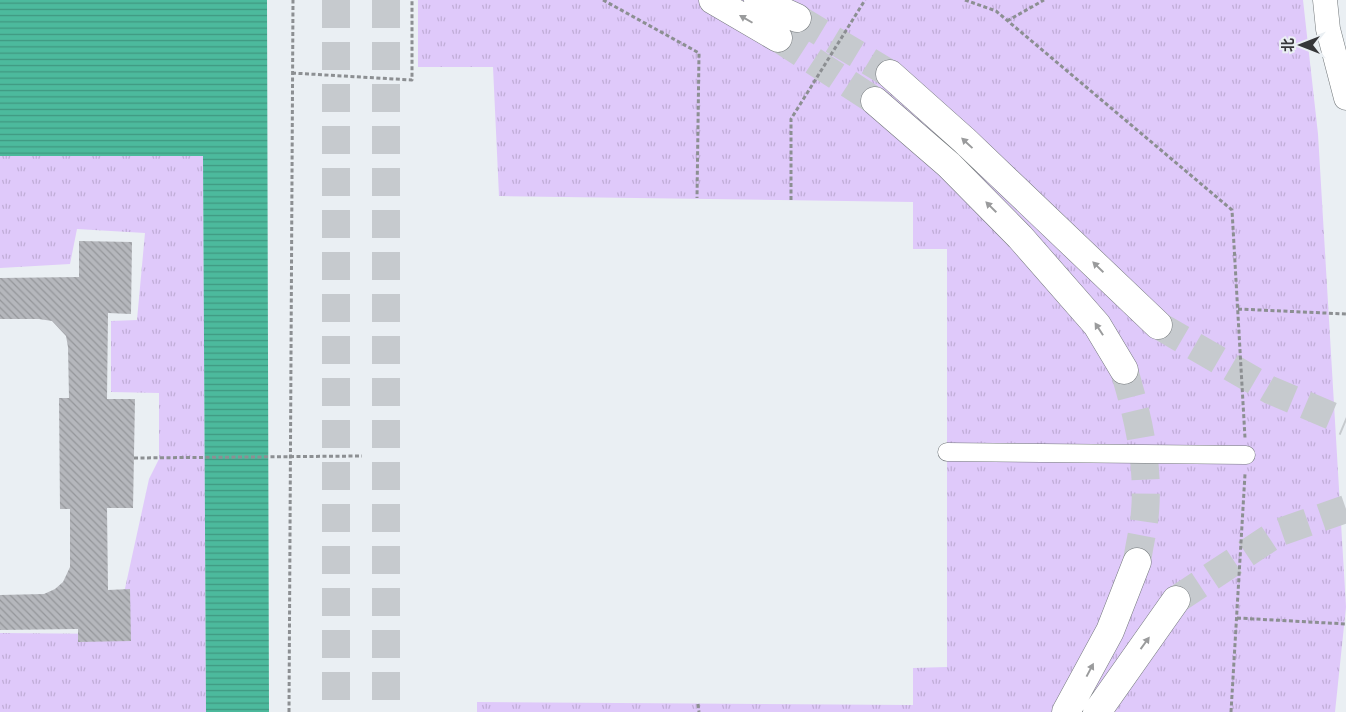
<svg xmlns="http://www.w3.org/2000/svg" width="1346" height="712" font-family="Arial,'Noto Sans SC',sans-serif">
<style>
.grass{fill:url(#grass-tufts)}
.water{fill:url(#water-rules)}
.building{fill:url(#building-back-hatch)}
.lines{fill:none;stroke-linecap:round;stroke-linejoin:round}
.secondary-tunnel{stroke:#c6cace;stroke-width:28;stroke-dasharray:28 14;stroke-linecap:butt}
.primary-tunnel{stroke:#c6cace;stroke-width:28;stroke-dasharray:28 14;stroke-linecap:butt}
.pedestrian-casing{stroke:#73787b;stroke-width:19}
.minor-casing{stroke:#73787b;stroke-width:25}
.secondary-casing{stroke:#73787b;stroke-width:29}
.path{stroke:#8c8f92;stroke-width:3;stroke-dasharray:4 2.5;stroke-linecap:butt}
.pedestrian{stroke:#fff;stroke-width:18}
.minor{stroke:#fff;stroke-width:24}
.secondary{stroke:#fff;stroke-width:28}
.oneway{fill:#9a9b9c}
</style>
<defs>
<pattern id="grass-tufts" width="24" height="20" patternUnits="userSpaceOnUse" patternTransform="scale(1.25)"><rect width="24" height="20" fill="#dfc9fa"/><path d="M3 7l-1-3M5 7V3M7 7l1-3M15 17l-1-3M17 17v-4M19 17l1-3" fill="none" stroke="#c0add7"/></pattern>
<pattern id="water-rules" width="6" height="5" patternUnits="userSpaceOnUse" patternTransform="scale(1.25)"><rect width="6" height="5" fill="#4cba9d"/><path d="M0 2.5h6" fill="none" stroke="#409881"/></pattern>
<pattern id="building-back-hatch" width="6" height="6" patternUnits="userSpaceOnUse" patternTransform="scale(1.25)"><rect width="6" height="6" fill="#b5b7bc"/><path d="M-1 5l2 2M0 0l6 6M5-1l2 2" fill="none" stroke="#94969a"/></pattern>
</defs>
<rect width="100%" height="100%" fill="#eaeff3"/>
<path class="grass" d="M 418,0 L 1303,0 L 1318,134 L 1346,607 L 1335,712 L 477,712 L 477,702 L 913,705 L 913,668 L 947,667 L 947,249 L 913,249 L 913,202 L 499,196 L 493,67 L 418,67 Z
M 203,155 L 206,712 L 0,712 L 0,633 L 115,634 L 149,479 L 159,459 L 159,393 L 111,392 L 111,321 L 137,320 L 145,233 L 77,229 L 70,264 L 0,268 L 0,156 Z"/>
<path class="water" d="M 0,0 L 267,0 L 269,712 L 206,712 L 203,156 L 0,156 Z"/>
<path class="building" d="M 79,241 L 132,242 L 131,314 L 108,313 L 107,399 L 135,399 L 133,508 L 107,508 L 108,590 L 130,589 L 131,641 L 78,642 L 78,629 L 0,630 L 0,595 L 44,594 L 55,589 L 63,582 L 70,567 L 70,509 L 60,509 L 59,398 L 69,398 L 68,347 L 66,336 L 52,321 L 39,319 L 0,319 L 0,278 L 79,277 Z"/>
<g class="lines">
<path class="secondary-tunnel" d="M 797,18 L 890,74
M 778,38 L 875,101
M 1158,325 L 1270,390 L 1346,422
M 1124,370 C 1138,417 1149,463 1145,512 C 1144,528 1139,545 1137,562
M 1176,600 L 1277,533 L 1346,509"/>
<path class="primary-tunnel" d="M 336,0 L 336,712
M 386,0 L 386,712"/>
<g class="pedestrian-casing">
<path id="pedestrian" d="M 947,452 L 1246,455"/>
</g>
<g class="minor-casing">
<path id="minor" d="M 1325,0 L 1328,29 L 1346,98"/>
</g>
<g class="secondary-casing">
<path id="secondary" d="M 713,0 L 778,38
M 758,0 L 797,18
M 890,74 L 964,140 L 1158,325
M 875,101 L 949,165 L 1020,237 L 1097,325 L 1124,370
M 1066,712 L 1110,631 L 1137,562
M 1097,712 L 1176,600"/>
</g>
<path class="path" d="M 603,0 L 699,53 L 697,198
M 965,0 L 996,11 L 1232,210 L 1245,438
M 1007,21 L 1044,0
M 292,73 L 412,80 L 412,0
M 791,200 L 791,119 L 865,0
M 1238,309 L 1346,314
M 134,458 L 362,456
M 1237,618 L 1346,624
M 698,704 L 699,712
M 289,712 L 293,0
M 1231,712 L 1245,474"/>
<use href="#pedestrian" class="pedestrian"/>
<use href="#minor" class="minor"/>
<use href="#secondary" class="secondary"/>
</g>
<defs><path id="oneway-solid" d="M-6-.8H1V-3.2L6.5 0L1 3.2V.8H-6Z" transform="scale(1.25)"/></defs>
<g class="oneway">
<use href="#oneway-solid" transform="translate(746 19) rotate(-150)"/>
<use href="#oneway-solid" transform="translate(967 143) rotate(-137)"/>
<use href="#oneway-solid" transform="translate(991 207) rotate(-135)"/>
<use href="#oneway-solid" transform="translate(1098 267) rotate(-136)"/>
<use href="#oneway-solid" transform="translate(1099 329) rotate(-123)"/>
<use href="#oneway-solid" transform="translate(1145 643) rotate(-54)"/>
<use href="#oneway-solid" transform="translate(1090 670) rotate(-62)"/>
</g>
<g transform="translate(1301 45) rotate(270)" stroke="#eaeff3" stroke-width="4" paint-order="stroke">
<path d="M0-4L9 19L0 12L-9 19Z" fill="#363739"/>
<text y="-8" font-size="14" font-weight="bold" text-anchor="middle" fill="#363739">北</text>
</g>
</svg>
